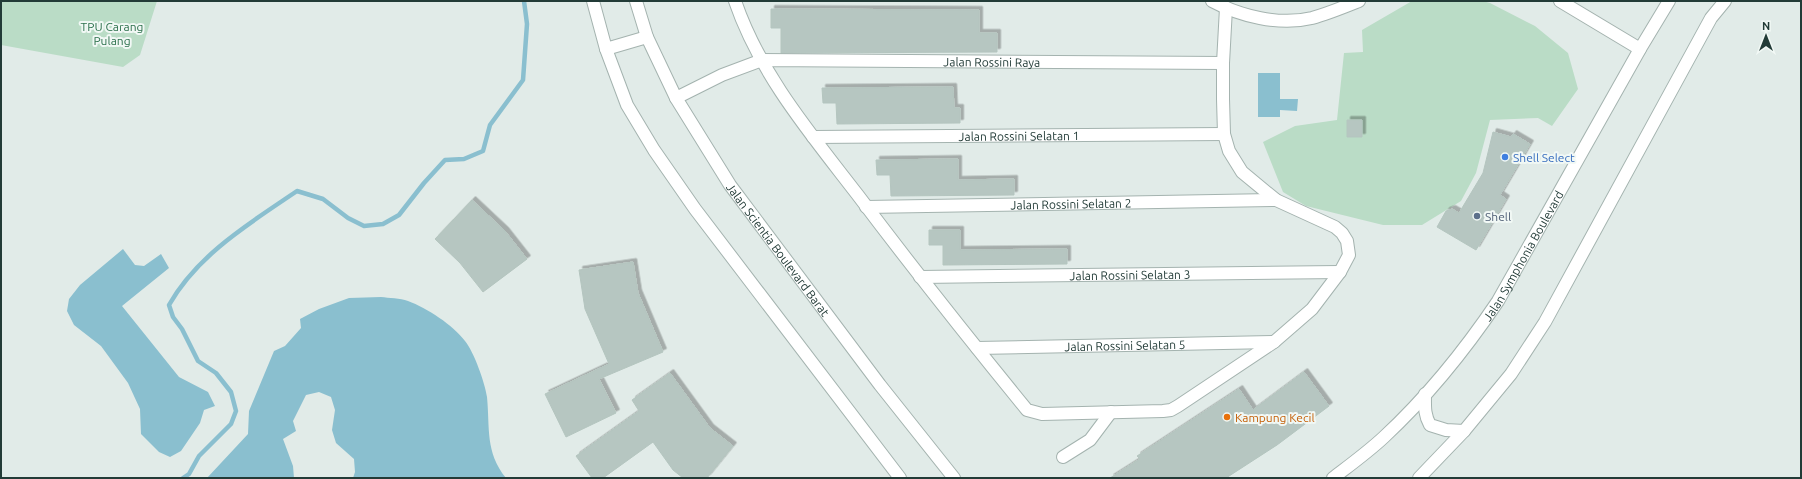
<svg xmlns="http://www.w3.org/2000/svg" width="1802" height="479" font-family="Ubuntu,sans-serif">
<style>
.green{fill:#badcc6}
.water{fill:#8abfcf}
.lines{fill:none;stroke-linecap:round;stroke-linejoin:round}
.stream{stroke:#8abfcf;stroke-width:4.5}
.building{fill:#b6c6c1;stroke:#b4c5bf;filter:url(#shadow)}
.minor-casing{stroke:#a4b3af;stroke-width:14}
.tertiary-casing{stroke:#a4b3af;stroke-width:14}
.minor{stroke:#fff;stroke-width:12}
.tertiary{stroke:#fff;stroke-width:12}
.shop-dot{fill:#3f7fe0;stroke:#f1f8f5;stroke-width:1.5}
.service-dot{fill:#5c6f8a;stroke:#f1f8f5;stroke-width:1.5}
.food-dot{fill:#e8710a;stroke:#f1f8f5;stroke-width:1.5}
.labels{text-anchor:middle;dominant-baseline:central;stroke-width:4;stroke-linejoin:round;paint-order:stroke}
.park-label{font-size:12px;fill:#2d714d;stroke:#f1f8f5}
.street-label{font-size:12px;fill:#223b37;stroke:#f1f8f5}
.shop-label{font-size:12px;fill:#366cbe;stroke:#f1f8f5;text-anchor:start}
.service-label{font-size:12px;fill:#4e5e75;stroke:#f1f8f5;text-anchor:start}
.food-label{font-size:12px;fill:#c56008;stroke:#f1f8f5;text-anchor:start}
</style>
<defs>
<filter id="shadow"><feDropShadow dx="3.5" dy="-3.5" stdDeviation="0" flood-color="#0004"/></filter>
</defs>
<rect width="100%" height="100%" fill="#e1ebe8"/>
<path class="green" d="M 1,1 L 157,1 L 140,55 L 123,67 L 1,45 Z
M 1412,1 L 1483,1 L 1490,3 L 1535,26 L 1568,53 L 1578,89 L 1552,126 L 1538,118 L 1490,120 L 1476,173 L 1461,201 L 1422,225 L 1383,225 L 1306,206 L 1283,192 L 1263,142 L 1295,126 L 1337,120 L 1344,53 L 1363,52 L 1362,30 Z"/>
<path class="water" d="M 1258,73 L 1280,73 L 1280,99 L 1298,99 L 1297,111 L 1280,110 L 1280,117 L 1258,117 Z
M 123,249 L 135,265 L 144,266 L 161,254 L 169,268 L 122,306 L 179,377 L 208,392 L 215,406 L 204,410 L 200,423 L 181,451 L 170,457 L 159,452 L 141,434 L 140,409 L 128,383 L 101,346 L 74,325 L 67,311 L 69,299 L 80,285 Z
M 381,297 C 389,298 400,298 408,301 C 427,308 453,325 465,341 C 474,352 485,383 487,397 C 490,428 485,452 506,478 L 353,478 L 355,472 L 354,459 L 336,443 L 332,430 L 335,410 L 331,397 L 319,392 L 306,395 L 293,421 L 296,431 L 283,439 L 293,466 L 294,478 L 207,478 L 248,434 L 249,411 L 274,351 L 285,346 L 301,328 L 300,319 L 319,309 L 349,298 Z"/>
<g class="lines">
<path class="stream" d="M 183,478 L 189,474 L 199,456 L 231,424 L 236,411 L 231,392 L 216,373 L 198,361 L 182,329 L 173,317 L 169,305 C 198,254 250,223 297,191 L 323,199 L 348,218 L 364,226 L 383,224 L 399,215 L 424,183 L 445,160 L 464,159 L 483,151 L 490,125 L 523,80 L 527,24 L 524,1"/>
</g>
<path class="building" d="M 771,9 L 979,10 L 979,33 L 997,33 L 997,52 L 781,53 L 781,28 L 771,28 Z
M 953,87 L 954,108 L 960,108 L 960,123 L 837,124 L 836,103 L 823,103 L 822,88 Z
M 1347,120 L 1362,120 L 1362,137 L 1347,137 Z
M 1493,132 L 1511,137 L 1513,134 L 1530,144 L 1500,195 L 1506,199 L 1476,250 L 1437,227 L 1446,211 L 1452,209 L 1459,213 L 1483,173 Z
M 958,159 L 958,180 L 1014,179 L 1014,195 L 891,196 L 890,175 L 877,175 L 876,160 Z
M 472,200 L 505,231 L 527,259 L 483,292 L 460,263 L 435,239 Z
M 929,230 L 960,230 L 960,250 L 1067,249 L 1067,264 L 943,265 L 943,245 L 929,245 Z
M 633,262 L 638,293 L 663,352 L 599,379 L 616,413 L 566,437 L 545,394 L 609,364 L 585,309 L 579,270 Z
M 1304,372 L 1329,406 L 1277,445 L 1226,478 L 1110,478 L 1140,459 L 1137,456 L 1239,389 L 1253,410 Z
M 670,373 L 710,428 L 733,446 L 707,478 L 683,478 L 673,470 L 653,442 L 603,478 L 592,478 L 576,456 L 639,411 L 632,400 Z"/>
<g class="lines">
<g class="minor-casing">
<g id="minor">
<path d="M 735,1 C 760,74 810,133 857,194 C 912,267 969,339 1027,410 L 1042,414 L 1163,411 L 1171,410 L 1178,406 L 1274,342 L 1312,309 L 1340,272 L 1349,255 L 1347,241 L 1342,233 L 1335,227 L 1276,200 L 1242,172 L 1229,151 L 1224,134 L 1223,99 L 1223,63 L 1226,8"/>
<path d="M 1212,1 C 1240,16 1279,26 1312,18 C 1327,14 1344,7 1359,1"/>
<path d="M 1560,1 L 1640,49"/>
<path id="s1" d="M 676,98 L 722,75 L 762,60 L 1223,63"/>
<path id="s2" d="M 813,137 L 1224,134"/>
<path id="s3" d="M 866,207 L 1276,200"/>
<path id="s4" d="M 920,277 L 1340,272"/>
<path id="s5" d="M 977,348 L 1274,342"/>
<path d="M 1063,457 L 1090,440 L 1111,412"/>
</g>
</g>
<g class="tertiary-casing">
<g id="tertiary">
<path d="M 593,1 L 606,49 L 627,105 L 654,150 L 695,209 L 900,478"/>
<path id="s6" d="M 636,1 L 647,37 L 676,98 L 730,185 L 880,385 L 954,478"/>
<path d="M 606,49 L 647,37"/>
<path d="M 1425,394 C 1425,406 1424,414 1430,425 L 1446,430 L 1464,431"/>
<path id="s7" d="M 1333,478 C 1350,465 1368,452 1384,437 C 1427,397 1465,350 1498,301 L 1640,49 L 1669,1"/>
<path d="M 1419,478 L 1464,431 L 1511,374 L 1545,322 L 1711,18 L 1725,1"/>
</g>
</g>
<use href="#minor" class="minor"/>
<use href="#tertiary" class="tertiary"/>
</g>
<circle class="shop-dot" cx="1505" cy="157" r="4"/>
<circle class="service-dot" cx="1477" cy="216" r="4"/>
<circle class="food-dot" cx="1227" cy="417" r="4"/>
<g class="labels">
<g class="park-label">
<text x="112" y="26">TPU Carang<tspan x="112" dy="14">Pulang</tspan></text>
</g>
<g class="street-label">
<text stroke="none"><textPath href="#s1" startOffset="324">Jalan Rossini Raya</textPath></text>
<text stroke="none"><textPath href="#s2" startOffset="206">Jalan Rossini Selatan 1</textPath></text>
<text stroke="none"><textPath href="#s3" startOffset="205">Jalan Rossini Selatan 2</textPath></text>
<text stroke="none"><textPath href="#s6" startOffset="288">Jalan Scientia Boulevard Barat</textPath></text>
<text stroke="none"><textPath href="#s7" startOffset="295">Jalan Symphonia Boulevard</textPath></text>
<text stroke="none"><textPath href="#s4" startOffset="210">Jalan Rossini Selatan 3</textPath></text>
<text stroke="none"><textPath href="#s5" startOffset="148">Jalan Rossini Selatan 5</textPath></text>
</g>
<g class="shop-label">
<text x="1513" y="157">Shell Select</text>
</g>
<g class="service-label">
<text x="1485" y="216">Shell</text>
</g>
<g class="food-label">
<text x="1235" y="417">Kampung Kecil</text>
</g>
</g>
<rect width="1802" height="479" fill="none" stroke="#223b37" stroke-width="4"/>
<g transform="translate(1766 36)" stroke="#f1f8f5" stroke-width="3" paint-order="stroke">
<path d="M0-3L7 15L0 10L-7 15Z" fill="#223b37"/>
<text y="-6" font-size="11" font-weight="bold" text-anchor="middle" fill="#223b37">N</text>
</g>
</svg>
